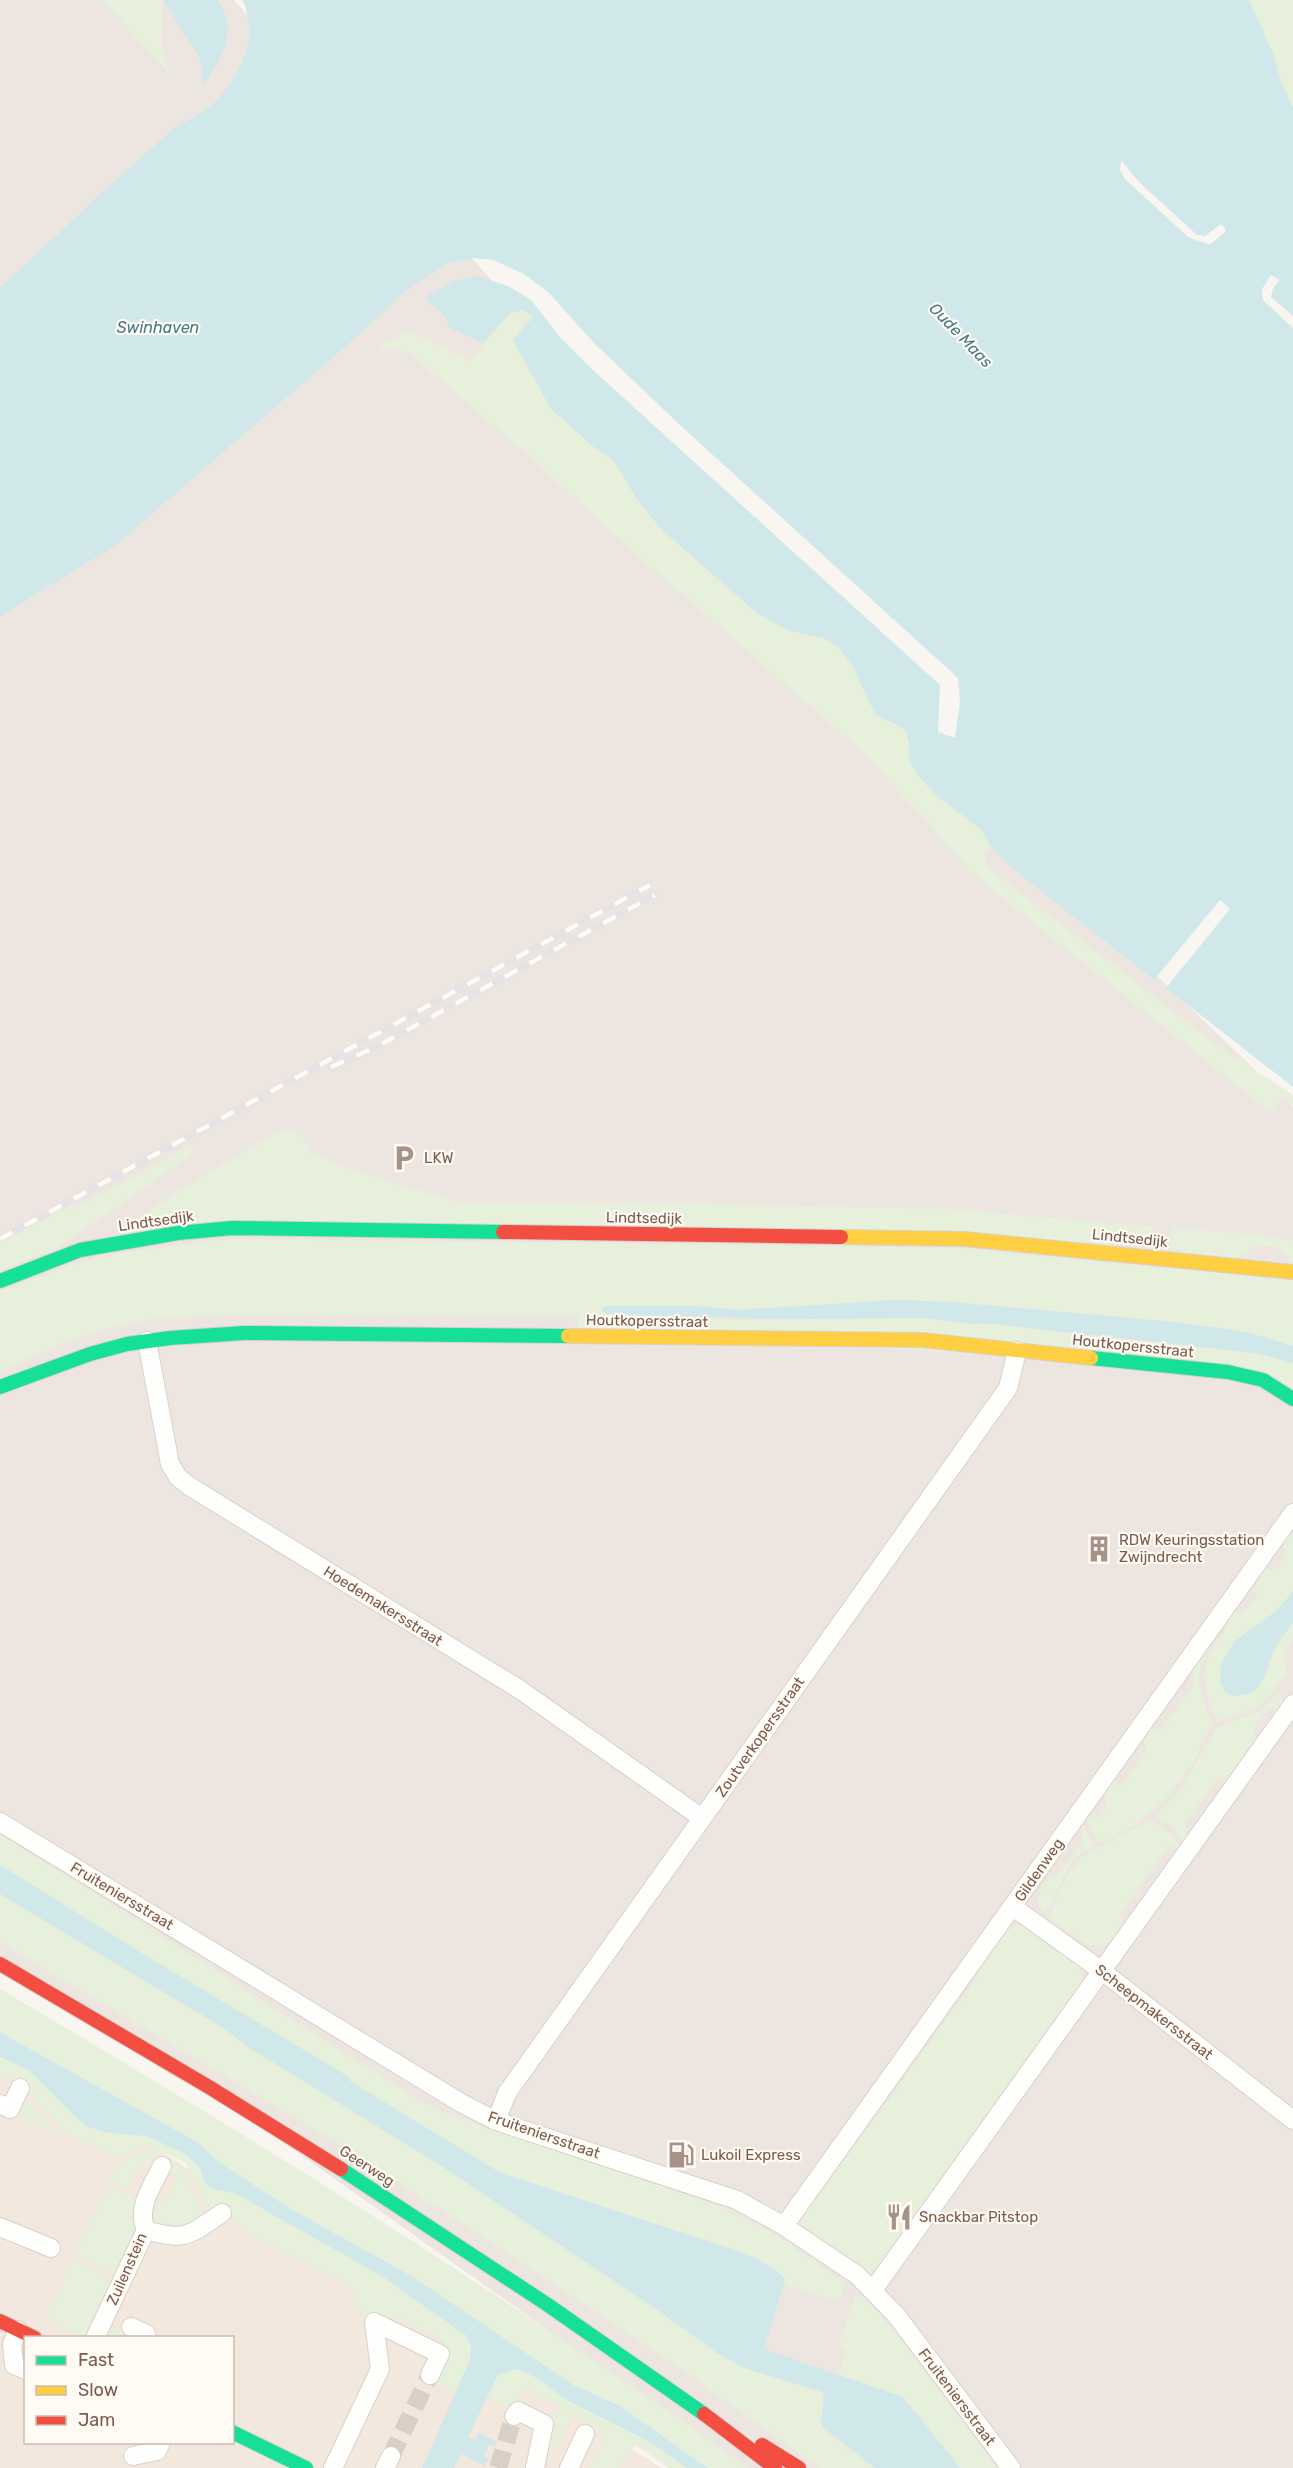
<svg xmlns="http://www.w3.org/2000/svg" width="1293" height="2468" font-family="Rubik,sans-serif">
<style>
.residential{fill:#f2e8de;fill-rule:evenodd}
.industrial{fill:#ede5e0}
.green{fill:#e7f0db}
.water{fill:#d0e8ea}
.pier{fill:#f9f5f0}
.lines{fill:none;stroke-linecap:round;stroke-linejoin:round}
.street-tunnel{stroke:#d9cfc7;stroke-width:18;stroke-dasharray:18 9;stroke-linecap:butt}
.street-casing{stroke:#d7d1cb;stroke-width:20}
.fast-casing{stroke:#d9d2cb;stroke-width:16}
.slow-casing{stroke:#d9d2cb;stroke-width:16}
.jam-casing{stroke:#d9d2cb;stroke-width:16}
.street{stroke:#fefefd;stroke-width:18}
.fast{stroke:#16e098;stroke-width:14}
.slow{stroke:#ffcf43;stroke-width:14}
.jam{stroke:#f24e42;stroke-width:14}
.rail-casing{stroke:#e6e3e7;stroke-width:7}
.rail{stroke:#fffaf3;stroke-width:4.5;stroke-dasharray:14;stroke-linecap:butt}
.labels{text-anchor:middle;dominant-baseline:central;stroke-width:4.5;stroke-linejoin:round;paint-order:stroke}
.poi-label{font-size:15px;fill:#7a5c4d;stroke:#fffaf3;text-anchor:start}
.street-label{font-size:15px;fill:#7a5c4d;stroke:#fffaf3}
.water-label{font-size:16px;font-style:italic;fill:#437c86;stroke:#fffaf3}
</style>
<rect width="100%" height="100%" fill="#f9f5f0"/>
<path class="residential" d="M 0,2051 L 33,2066 L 269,2223 L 662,2468 L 0,2468 ZM 26,2338 L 232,2338 L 232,2442 L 26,2442 Z"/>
<path class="industrial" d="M 0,0 L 234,0 L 945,773 L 1293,1106 L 1293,2468 L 733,2468 L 669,2416 L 263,2128 L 0,1972 Z"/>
<path class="green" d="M 103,0 L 163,0 C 163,36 155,52 178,84 Z
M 1249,0 L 1293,0 L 1293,169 L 1259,26 Z
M 523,310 L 534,317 L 525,324 L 513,340 L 551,409 L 595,448 L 615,462 L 636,498 L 662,530 L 758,614 L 788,630 L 823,638 L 839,648 L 852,665 L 865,694 L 890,722 L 905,728 L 909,743 L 909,761 L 938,797 L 982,830 L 991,847 L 985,854 L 986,866 L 1214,1043 L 1293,1095 L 1293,1105 L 1282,1097 L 1270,1112 L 1009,904 L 972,872 L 863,752 L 621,541 L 519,447 L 410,354 C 398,349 390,347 378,351 L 383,344 L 411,331 L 470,361 L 509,314 Z
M 292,1130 L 304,1138 L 311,1153 L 319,1154 L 343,1167 L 463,1204 L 668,1203 L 949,1209 L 1155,1227 L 1138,1245 L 139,1228 L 140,1220 L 150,1210 L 204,1175 L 277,1133 Z
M 191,1145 L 195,1153 L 57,1248 L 0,1271 L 0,1243 L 71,1205 L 74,1209 Z
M 1174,1228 L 1253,1234 L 1293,1241 L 1293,1263 L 1283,1252 L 1271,1246 L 1255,1247 L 1236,1258 L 1170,1250 L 1168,1242 Z
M 228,1239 L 958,1248 L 1293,1280 L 1293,1346 L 1247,1332 L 1175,1322 L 951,1302 L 896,1300 L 737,1310 L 695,1306 L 605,1306 L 604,1313 L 739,1320 L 930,1317 L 974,1324 L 983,1323 L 1256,1353 L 1293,1363 L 1293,1388 L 1266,1373 L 578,1328 L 578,1315 L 184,1316 C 160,1318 135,1321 111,1328 C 73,1337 36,1356 0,1371 L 0,1291 L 80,1262 L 128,1252 Z
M 1290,1530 L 1293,1536 L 1293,1591 L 1278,1610 L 1263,1619 L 1226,1693 C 1245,1702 1263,1686 1269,1668 C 1271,1664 1270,1659 1272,1655 C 1277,1643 1285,1633 1293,1623 L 1293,1639 L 1284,1654 L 1287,1672 C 1275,1689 1264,1706 1244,1713 C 1234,1716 1225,1717 1217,1722 C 1198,1675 1200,1666 1228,1625 L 1225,1622 L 1235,1607 L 1238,1614 L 1244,1613 L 1258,1595 L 1255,1578 L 1266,1564 L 1270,1571 L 1275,1570 L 1285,1557 L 1282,1541 Z
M 1215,1635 C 1195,1678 1194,1681 1213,1725 C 1204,1735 1200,1751 1193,1762 C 1171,1798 1140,1827 1099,1843 L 1085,1817 L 1089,1813 L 1091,1820 L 1098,1819 L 1107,1806 L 1105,1790 L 1114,1779 L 1117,1785 L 1123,1784 L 1146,1752 L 1143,1735 L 1152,1725 L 1155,1732 L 1161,1731 L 1165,1725 L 1194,1685 L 1192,1670 Z
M 1280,1691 L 1283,1707 L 1275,1714 L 1274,1707 L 1268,1708 L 1253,1729 L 1256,1744 L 1227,1785 L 1223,1778 L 1217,1779 L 1185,1824 L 1186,1841 L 1184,1844 L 1172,1826 L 1154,1816 L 1184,1785 L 1216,1728 L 1261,1710 Z
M 1150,1820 C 1165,1828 1174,1833 1181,1849 L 1177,1851 L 1175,1845 L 1169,1846 L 1121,1913 L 1123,1923 C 1118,1929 1114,1938 1108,1942 C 1090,1956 1063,1927 1049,1917 L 1064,1881 L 1082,1857 Z
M 1082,1822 L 1095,1845 C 1061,1861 1063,1887 1045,1914 L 1037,1902 L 1039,1892 L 1049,1877 L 1050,1879 L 1056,1877 L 1083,1841 Z
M 0,1835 L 89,1890 L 417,2099 L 444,2113 L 717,2205 L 780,2237 L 845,2283 L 839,2301 L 785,2284 L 785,2280 C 776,2266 755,2258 740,2251 L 512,2177 L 482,2163 L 349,2081 L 349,2077 L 143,1954 L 0,1865 Z
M 0,1894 L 222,2027 L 248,2047 L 443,2167 L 662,2313 L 717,2353 L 744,2368 L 822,2392 L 824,2403 L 821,2423 L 827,2433 L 875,2468 L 819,2468 L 691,2376 L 530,2268 L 346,2148 L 0,1942 Z
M 1018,1925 L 1028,1925 L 1077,1961 L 1082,1980 L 1075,1995 L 873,2280 L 802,2225 L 803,2216 L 969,1989 L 1002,1932 Z
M 0,1989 C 255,2139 507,2296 749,2468 L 708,2468 L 620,2406 L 574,2385 L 410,2275 L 291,2209 L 218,2161 L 199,2143 L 0,2032 Z
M 0,2057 L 29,2070 L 85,2126 L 146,2136 L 185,2154 L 200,2168 L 204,2182 L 234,2193 L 383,2277 L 457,2327 C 480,2350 468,2367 457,2393 L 431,2380 L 444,2340 L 397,2317 L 364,2318 L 353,2291 L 346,2283 L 256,2238 L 228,2217 L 208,2212 L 186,2163 L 144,2144 L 119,2158 L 66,2133 L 23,2085 L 0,2074 Z
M 22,2094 L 57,2133 L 56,2134 L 13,2113 Z
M 143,2149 L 160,2156 L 161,2161 L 158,2165 L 146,2159 L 142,2160 L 128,2190 L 110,2181 L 119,2164 Z
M 169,2161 L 184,2169 L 204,2215 L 179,2230 L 154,2224 L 153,2204 L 163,2205 L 177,2177 L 176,2174 L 163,2168 Z
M 108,2186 L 139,2200 L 138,2229 L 116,2276 L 74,2257 Z
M 73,2261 L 114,2280 L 87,2337 L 83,2337 L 47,2320 L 46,2318 Z
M 857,2293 L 878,2312 L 897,2334 L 997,2468 L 960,2468 L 903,2397 L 839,2375 L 847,2350 L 838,2346 Z
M 107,2325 L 134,2338 L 101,2338 Z
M 517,2369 L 536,2378 L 566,2400 L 650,2442 L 686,2468 L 668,2468 L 636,2445 L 618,2468 L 590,2468 L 606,2433 L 573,2415 L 554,2451 L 543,2446 L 561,2407 L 524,2388 L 513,2409 L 486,2397 L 498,2375 Z"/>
<path class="water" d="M 163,0 L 217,0 C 240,30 221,58 204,86 L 199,56 Z
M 242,0 L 1249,0 L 1274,56 L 1281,83 L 1293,107 L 1293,1087 L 1166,988 L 1230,909 L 1220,900 L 1154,980 L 1012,868 L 991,847 L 982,830 L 938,797 L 921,779 L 909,761 L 909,743 L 905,729 L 875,714 L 852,665 L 839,648 L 823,638 L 788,630 L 758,614 L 662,530 L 636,498 L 615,462 L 595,448 L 551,409 L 513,340 L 533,317 L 523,310 L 509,314 L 483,343 L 448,327 L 446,317 L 425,299 L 430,294 L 454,281 L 478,276 L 508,286 L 531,300 L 560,337 L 594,371 L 940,685 L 938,732 L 955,738 L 960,701 L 958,678 L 682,427 L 594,343 L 549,293 L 524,274 L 493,260 L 473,258 L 445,264 L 406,290 L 361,333 L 116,545 L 0,616 L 0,288 C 55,237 109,185 165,136 C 183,120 208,113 223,93 C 241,70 253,46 248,17 C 246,11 246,5 242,0 Z
M 896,1300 L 951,1302 L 1175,1322 L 1247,1332 L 1293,1346 L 1293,1363 L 1256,1353 L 983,1323 C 961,1326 938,1317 915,1318 C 812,1320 710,1318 607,1314 L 602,1311 L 605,1306 L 695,1306 L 737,1310 Z
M 1293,1591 L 1293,1623 C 1285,1633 1276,1643 1272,1655 C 1265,1671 1267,1679 1252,1693 L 1234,1696 L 1226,1693 L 1221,1684 L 1220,1671 L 1222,1661 L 1235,1641 L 1278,1610 Z
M 0,1865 L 143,1954 L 349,2077 L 350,2081 L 499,2172 L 757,2258 L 782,2275 L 785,2280 L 764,2349 L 903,2397 L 960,2468 L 875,2468 L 823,2427 L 821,2423 L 824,2396 L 822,2392 L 744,2368 L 717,2353 L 662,2313 L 443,2167 L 248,2047 L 222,2027 L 0,1894 Z
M 0,2032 L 199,2143 L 218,2161 L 291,2209 L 410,2275 L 574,2385 L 620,2406 L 708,2468 L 686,2468 L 650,2442 L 566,2400 L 536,2378 L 517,2369 L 498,2375 L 468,2437 L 475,2440 L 479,2433 L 497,2442 L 495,2447 L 489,2445 L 484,2456 L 489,2458 L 485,2466 L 461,2454 L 454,2468 L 422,2468 L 470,2360 L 471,2348 L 465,2335 L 383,2277 L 234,2193 L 212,2189 L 204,2182 L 200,2168 L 185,2154 L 146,2136 L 109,2133 L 85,2126 L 29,2070 L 0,2057 Z"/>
<path class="pier" d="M 1121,160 L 1140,183 L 1197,235 L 1205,236 L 1221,224 L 1225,228 L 1225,232 L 1210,245 L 1188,237 L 1125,179 L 1120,170 Z
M 1271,275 L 1280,280 L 1273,288 L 1271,297 L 1293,316 L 1293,328 L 1263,300 L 1262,289 Z"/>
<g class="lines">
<path class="street-tunnel" d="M 391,2456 L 430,2375
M 498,2468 L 514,2416"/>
<g class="street-casing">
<path id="street" d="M 147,1341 L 170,1464 L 178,1477 L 189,1486 L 519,1689 L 702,1818
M 0,1822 L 461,2103 L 496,2121 L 737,2200 L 784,2226 L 857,2275 L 896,2315 L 1011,2468
M 1013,1907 L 1102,1971 L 1293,2120
M 0,2104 L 10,2109 L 20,2088
M 496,2121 L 507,2093 L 1008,1388 L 1017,1351
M 784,2226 L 1293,1513
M 0,2227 L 51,2248
M 146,2230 C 186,2242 189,2235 222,2213
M 873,2290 L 1293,1704
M 131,2327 L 146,2334 L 147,2338
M 18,2330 L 12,2344 L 14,2365 L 26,2370
M 95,2338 L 146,2230 C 136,2208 152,2186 162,2166
M 514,2416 L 518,2411 L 544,2424 L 535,2468
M 133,2456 L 157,2451 L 161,2442
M 333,2468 L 380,2369 L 374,2322 L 440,2354 L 430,2375
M 385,2468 L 391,2456
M 569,2468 L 585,2434"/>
</g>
<g class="fast-casing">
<path id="fast" d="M 0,1281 L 80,1250 L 178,1233 L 232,1228 L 503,1232
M 1091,1358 L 1228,1372 L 1263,1380 L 1293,1399
M 0,1387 L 90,1354 L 127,1344 L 170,1338 L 244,1333 L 568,1336
M 341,2169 L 548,2305 L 704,2414
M 232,2432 L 306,2468"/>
</g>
<g class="slow-casing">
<path id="slow" d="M 841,1237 L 965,1239 L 1293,1272
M 568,1336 L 922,1340 L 1091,1358"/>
</g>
<g class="jam-casing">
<path id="jam" d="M 503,1232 L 841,1237
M 0,1964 L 209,2087 L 341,2169
M 0,2321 L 35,2338
M 704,2414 L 775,2468
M 762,2445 L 799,2468"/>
</g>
<use href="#street" class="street"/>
<use href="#fast" class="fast"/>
<use href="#slow" class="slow"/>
<use href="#jam" class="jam"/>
<g class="rail-casing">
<path id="rail" d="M 331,1067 L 376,1047 L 655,895
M 0,1239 L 650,885"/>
</g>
<use href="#rail" class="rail"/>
</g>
<defs>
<g id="parking-bare" transform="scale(2.07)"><path d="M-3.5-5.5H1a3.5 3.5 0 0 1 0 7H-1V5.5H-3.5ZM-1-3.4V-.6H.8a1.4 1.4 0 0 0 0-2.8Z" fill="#a69286" stroke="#fffaf3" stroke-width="2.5" paint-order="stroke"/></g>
<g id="building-bare" transform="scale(2.07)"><path d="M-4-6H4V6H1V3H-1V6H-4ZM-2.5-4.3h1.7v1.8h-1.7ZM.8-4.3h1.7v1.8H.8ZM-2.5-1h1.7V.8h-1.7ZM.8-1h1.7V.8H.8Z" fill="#a69286" stroke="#fffaf3" stroke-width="2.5" paint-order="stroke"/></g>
<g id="fuel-bare" transform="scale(2.07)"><path d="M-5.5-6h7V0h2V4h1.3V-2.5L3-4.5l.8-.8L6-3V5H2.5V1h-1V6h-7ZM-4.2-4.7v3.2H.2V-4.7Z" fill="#a69286" stroke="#fffaf3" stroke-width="2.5" paint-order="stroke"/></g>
<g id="restaurant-bare" transform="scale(2.07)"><path d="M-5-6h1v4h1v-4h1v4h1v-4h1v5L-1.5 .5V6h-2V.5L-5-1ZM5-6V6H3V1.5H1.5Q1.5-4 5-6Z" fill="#a69286" stroke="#fffaf3" stroke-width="2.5" paint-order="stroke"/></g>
</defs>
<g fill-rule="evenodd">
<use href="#parking-bare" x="404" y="1158"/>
<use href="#building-bare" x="1099" y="1549"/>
<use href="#fuel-bare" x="681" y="2155"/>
<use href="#restaurant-bare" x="899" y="2217"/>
</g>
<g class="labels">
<g class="poi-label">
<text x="424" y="1158">LKW</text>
<text x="1119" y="1540">RDW Keuringsstation<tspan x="1119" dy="17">Zwijndrecht</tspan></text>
<text x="701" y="2155">Lukoil Express</text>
<text x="919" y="2217">Snackbar Pitstop</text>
</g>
<g class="street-label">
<text transform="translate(644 1218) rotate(1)">Lindtsedijk</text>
<text transform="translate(156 1221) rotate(-8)">Lindtsedijk</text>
<text transform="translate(1130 1238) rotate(6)">Lindtsedijk</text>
<text transform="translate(647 1321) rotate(1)">Houtkopersstraat</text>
<text transform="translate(1133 1346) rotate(6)">Houtkopersstraat</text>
<text transform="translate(383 1606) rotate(32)">Hoedemakersstraat</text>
<text transform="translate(760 1737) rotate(-55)">Zoutverkopersstraat</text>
<text transform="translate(1039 1870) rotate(-55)">Gildenweg</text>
<text transform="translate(122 1896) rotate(31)">Fruiteniersstraat</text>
<text transform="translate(1154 2012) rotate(38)">Scheepmakersstraat</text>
<text transform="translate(544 2135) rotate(19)">Fruiteniersstraat</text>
<text transform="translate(367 2166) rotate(33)">Geerweg</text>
<text transform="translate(127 2269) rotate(-66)">Zuilenstein</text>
<text transform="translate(957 2397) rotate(53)">Fruiteniersstraat</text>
</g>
<g class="water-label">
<text x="158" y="327">Swinhaven</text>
<text transform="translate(961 335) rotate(46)">Oude Maas</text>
</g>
</g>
<rect x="24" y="2336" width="210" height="108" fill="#fffaf3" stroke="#cabbb1" stroke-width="1.5"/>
<rect x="36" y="2356" width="30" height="9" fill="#16e098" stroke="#cabbb1" stroke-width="1.5"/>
<text x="78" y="2366" font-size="18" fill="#7a5c4d">Fast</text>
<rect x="36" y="2386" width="30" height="9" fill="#ffcf43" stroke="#cabbb1" stroke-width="1.5"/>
<text x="78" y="2396" font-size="18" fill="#7a5c4d">Slow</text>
<rect x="36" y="2416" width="30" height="9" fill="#f24e42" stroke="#cabbb1" stroke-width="1.5"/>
<text x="78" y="2426" font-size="18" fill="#7a5c4d">Jam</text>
</svg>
